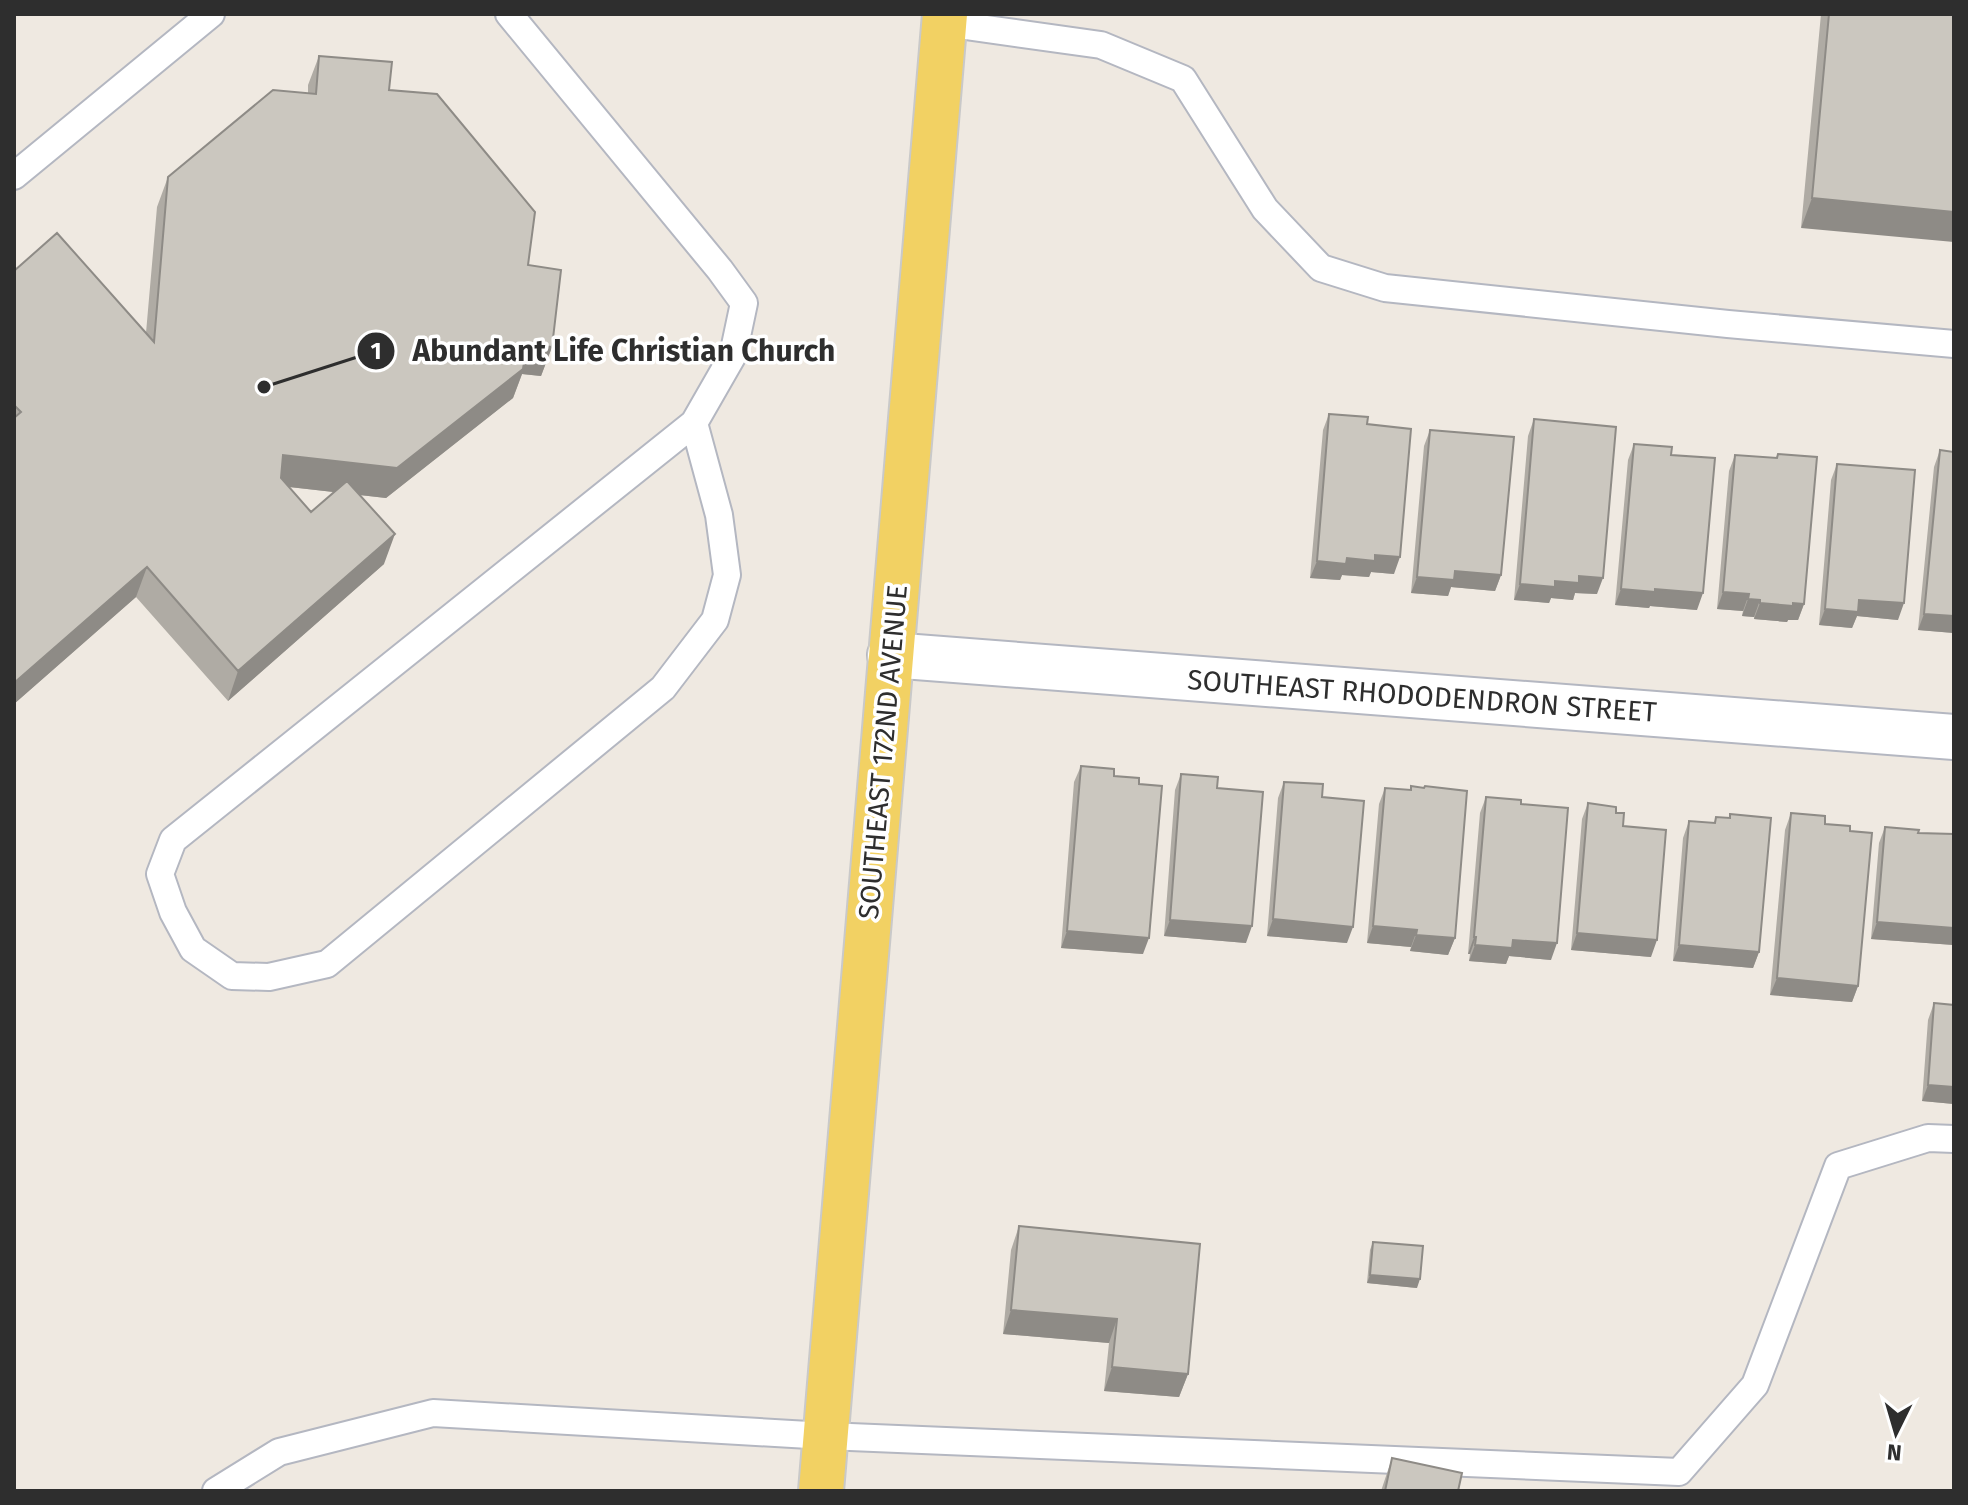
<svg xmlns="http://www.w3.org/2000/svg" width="1968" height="1505" font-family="'Fira Sans',sans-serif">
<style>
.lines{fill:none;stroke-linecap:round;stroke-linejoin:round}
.service-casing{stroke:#b4b7c1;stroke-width:30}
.minor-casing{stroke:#b4b7c1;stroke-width:48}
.primary-casing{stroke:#c9c9c9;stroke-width:48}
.service{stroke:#fff;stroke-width:26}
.minor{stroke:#fff;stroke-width:44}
.primary{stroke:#f2d163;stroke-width:44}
.wall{fill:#afaba4;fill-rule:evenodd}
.shaded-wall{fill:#8e8b86}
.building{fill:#cbc7bf;stroke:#8e8b86;stroke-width:2}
.labels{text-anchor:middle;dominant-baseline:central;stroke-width:7;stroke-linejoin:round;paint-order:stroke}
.street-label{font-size:28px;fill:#2e2e2e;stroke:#fff}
.leader{fill:none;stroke:#2e2e2e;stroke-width:3}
.callout-dot{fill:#2e2e2e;stroke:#fff;stroke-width:3}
.mark-label{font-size:24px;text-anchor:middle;font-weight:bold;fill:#fff}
.callout-label{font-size:30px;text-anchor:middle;font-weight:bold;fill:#2e2e2e;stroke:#fff;stroke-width:7;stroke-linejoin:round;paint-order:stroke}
</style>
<rect width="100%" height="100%" fill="#efe9e1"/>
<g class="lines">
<g class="service-casing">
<path id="service" d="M 509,14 L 720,270 L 744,303 L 733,355 L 694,423 L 173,840 L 160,874 L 173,912 L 193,949 L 232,976 L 269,977 L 327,964 L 663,688 L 715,620 L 727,575 L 719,515 L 694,423
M 944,23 L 1101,45 L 1183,79 L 1265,209 L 1321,268 L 1385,288 L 1728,324 L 1954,344
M 14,176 L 211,14
M 216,1491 L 279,1452 L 433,1413 L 826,1436 L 1679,1472 L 1755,1385 L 1838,1166 L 1928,1138 L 1954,1139"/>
</g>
<g class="minor-casing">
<path id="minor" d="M 890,655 L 1954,737"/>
</g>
<g class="primary-casing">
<path id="primary" d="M 821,1491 L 945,14"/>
</g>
<use href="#service" class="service"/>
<use href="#minor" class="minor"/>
<use href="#primary" class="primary"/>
</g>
<path class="wall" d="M 1821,14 L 1954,14 L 1801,228 Z
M 319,56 L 389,90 L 528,265 L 552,347 L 541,376 L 522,374 L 513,398 L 386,498 L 360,495 L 384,564 L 228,701 L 136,597 L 14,704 L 14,271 L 146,333 L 157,207 L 168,177 L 308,93 L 308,85 ZM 289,487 L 334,492 L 311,512 Z
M 1329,414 L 1367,424 L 1394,574 L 1371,572 L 1369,577 L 1342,575 L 1340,580 L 1310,578 L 1323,430 Z
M 1534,419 L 1597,594 L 1575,593 L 1573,600 L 1551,598 L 1549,603 L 1514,600 L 1528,436 Z
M 1430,430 L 1501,575 L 1495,591 L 1451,587 L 1448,596 L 1411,593 L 1424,446 Z
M 1634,444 L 1671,455 L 1697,610 L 1650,606 L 1649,608 L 1615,605 L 1628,460 Z
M 1940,450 L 1954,633 L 1918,630 L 1934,467 Z
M 1778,454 L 1804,604 L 1798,620 L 1788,620 L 1787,622 L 1754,619 L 1754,617 L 1742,616 L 1743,611 L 1717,609 L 1729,471 L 1735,455 L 1776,458 Z
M 1837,464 L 1898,620 L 1857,616 L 1852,628 L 1819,625 L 1831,480 Z
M 1081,766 L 1114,776 L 1143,954 L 1061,948 L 1074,782 Z
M 1181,774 L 1217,788 L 1246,943 L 1164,936 L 1175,790 Z
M 1284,782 L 1322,797 L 1347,943 L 1267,936 L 1278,798 Z
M 1411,786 L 1455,938 L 1448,955 L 1410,951 L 1411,947 L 1367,943 L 1379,804 L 1385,788 L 1410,790 Z
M 1486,797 L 1521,804 L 1551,960 L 1509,956 L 1506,964 L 1469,961 L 1470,954 L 1468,954 L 1480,813 Z
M 1588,803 L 1623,826 L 1651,957 L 1571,950 L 1582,819 Z
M 1791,813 L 1850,831 L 1858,986 L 1852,1002 L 1770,995 L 1785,830 Z
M 1730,814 L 1759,952 L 1753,968 L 1673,961 L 1683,838 L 1689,821 L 1714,823 L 1716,817 L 1729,818 Z
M 1885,827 L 1918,833 L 1954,834 L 1954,945 L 1871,939 L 1879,843 Z
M 1934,1003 L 1954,1104 L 1922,1101 L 1928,1020 Z
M 1019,1226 L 1188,1374 L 1179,1397 L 1104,1391 L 1109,1343 L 1003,1334 L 1011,1250 Z
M 1373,1242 L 1417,1288 L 1367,1283 L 1370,1250 Z
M 1392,1458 L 1458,1491 L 1381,1491 Z"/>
<path class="shaded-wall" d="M 1812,198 L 1954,212 L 1954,242 L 1801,228 Z
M 527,344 L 552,347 L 541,376 L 522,374 L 513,398 L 386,498 L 272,485 L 283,455 Z
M 395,534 L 384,564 L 228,701 L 238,671 Z
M 1375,555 L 1400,557 L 1394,574 L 1371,572 L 1369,577 L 1342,575 L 1340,580 L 1310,578 L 1317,561 Z
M 147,567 L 136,597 L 14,704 L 14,683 Z
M 1455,571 L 1501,575 L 1495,591 L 1451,587 L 1448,596 L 1411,593 L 1417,577 Z
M 1579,576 L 1603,578 L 1597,594 L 1575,593 L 1573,600 L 1551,598 L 1549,603 L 1514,600 L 1520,584 L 1555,581 Z
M 1621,589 L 1655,589 L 1703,593 L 1697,610 L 1650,606 L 1649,608 L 1615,605 Z
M 1723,592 L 1749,594 L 1743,611 L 1717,609 Z
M 1748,599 L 1760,600 L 1754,617 L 1742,616 Z
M 1859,600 L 1904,603 L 1898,620 L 1857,616 L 1852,628 L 1819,625 L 1825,609 Z
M 1760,603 L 1793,603 L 1804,604 L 1798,620 L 1788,620 L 1787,622 L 1754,619 Z
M 1924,614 L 1954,616 L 1954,633 L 1918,630 Z
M 1273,919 L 1353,927 L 1347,943 L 1267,936 Z
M 1170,920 L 1252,926 L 1246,943 L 1164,936 Z
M 1877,922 L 1954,928 L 1954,945 L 1871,939 Z
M 1373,926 L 1417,930 L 1411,947 L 1367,943 Z
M 1067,931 L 1149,938 L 1143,954 L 1061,948 Z
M 1577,933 L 1657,940 L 1651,957 L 1571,950 Z
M 1416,935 L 1455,938 L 1448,955 L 1410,951 Z
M 1474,937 L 1476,937 L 1470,954 L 1468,954 Z
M 1513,940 L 1557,943 L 1551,960 L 1509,956 L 1506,964 L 1469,961 L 1475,945 Z
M 1679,945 L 1759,952 L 1753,968 L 1673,961 Z
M 1777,978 L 1858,986 L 1852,1002 L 1770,995 Z
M 1928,1085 L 1954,1087 L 1954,1104 L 1922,1101 Z
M 1370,1275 L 1420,1279 L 1417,1288 L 1367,1283 Z
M 1011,1310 L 1117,1319 L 1109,1343 L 1003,1334 Z
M 1112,1367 L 1188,1374 L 1179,1397 L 1104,1391 Z"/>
<path class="building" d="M 1829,14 L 1954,14 L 1954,212 L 1812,198 Z
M 319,56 L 392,62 L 389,90 L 437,94 L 535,212 L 528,265 L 561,270 L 552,347 L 527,344 L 523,369 L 397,468 L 283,455 L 281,478 L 311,512 L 347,481 L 395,534 L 238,671 L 147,567 L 14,683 L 14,418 L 21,412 L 14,405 L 14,271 L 57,233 L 154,342 L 168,177 L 273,90 L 316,94 Z
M 1329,414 L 1368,417 L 1367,424 L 1411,429 L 1400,557 L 1375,555 L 1375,561 L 1347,558 L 1346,564 L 1317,561 Z
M 1534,419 L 1616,427 L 1603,578 L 1579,576 L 1579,583 L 1555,581 L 1555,587 L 1520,584 Z
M 1430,430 L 1514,437 L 1501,575 L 1455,571 L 1454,580 L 1417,577 Z
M 1634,444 L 1672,447 L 1671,455 L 1715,458 L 1703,593 L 1655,589 L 1655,592 L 1621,589 Z
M 1940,450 L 1954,452 L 1954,616 L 1924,614 Z
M 1778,454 L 1817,457 L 1804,604 L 1793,603 L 1793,606 L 1760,603 L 1760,600 L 1748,599 L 1749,594 L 1723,592 L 1735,455 L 1777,458 Z
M 1837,464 L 1915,470 L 1904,603 L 1859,600 L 1858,612 L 1825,609 Z
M 1081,766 L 1114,769 L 1114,776 L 1139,778 L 1139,784 L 1162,786 L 1149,938 L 1067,931 Z
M 1181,774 L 1218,777 L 1217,788 L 1263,792 L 1252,926 L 1170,920 Z
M 1284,782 L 1323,784 L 1322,797 L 1364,801 L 1353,927 L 1273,919 Z
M 1411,786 L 1424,788 L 1425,786 L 1467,791 L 1455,938 L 1416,935 L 1417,930 L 1373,926 L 1385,788 L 1411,790 Z
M 1486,797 L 1521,800 L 1521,804 L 1568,808 L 1557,943 L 1513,940 L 1512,948 L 1475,945 L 1476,937 L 1474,937 Z
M 1588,803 L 1616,807 L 1616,813 L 1624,813 L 1623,826 L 1666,830 L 1657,940 L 1577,933 Z
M 1791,813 L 1825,816 L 1825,824 L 1850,826 L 1850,831 L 1872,833 L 1858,986 L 1777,978 Z
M 1730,814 L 1771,818 L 1759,952 L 1679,945 L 1689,821 L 1715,823 L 1716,817 L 1730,818 Z
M 1885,827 L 1919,830 L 1918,833 L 1954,834 L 1954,928 L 1877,922 Z
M 1934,1003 L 1954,1005 L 1954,1087 L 1928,1085 Z
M 1019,1226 L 1200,1244 L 1188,1374 L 1112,1367 L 1117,1319 L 1011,1310 Z
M 1373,1242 L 1423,1246 L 1420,1279 L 1370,1275 Z
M 1392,1458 L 1462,1473 L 1458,1491 L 1385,1491 Z"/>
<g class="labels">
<g class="street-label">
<text transform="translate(1422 696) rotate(4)">SOUTHEAST RHODODENDRON STREET</text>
<text transform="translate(883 752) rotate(-85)">SOUTHEAST 172ND AVENUE</text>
</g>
</g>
<path class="leader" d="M264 387L376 351"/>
<g class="callout-dot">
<circle cx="264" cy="387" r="8"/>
<circle cx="376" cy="351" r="20"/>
</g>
<g class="mark-label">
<text x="376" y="359">1</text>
</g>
<g class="callout-label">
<text x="624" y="361">Abundant Life Christian Church</text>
</g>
<rect width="1968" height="1505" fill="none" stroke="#2e2e2e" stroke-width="32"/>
<g transform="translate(1896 1433) rotate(185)" stroke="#ffffff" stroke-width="6" paint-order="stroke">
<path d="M0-6L14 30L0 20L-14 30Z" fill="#2e2e2e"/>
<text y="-12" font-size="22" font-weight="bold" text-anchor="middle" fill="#2e2e2e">N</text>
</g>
</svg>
